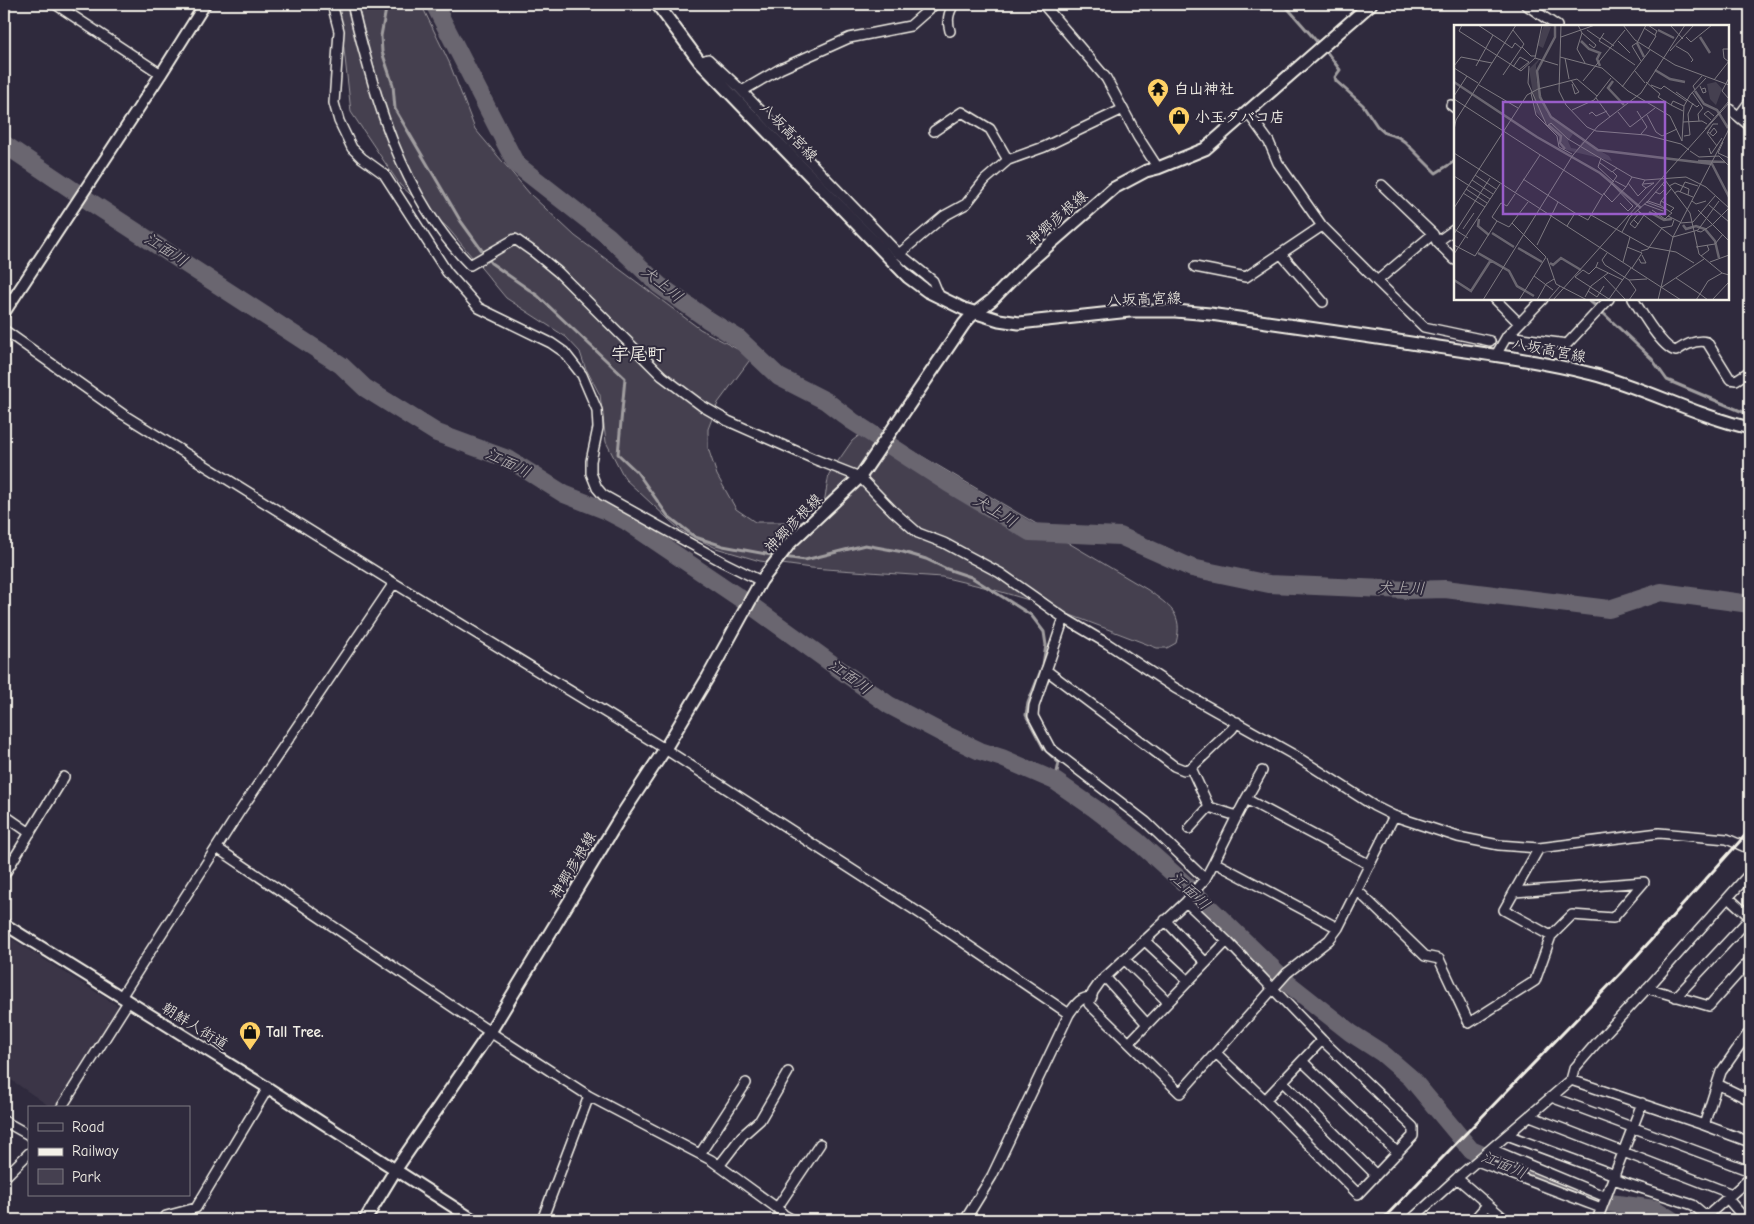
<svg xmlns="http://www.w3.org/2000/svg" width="1754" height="1224" font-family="'Comic Neue','Klee One',sans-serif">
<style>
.built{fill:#3b3647}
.green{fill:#454050;stroke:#9c989c}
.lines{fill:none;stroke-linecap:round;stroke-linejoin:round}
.stream{stroke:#a19ea0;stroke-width:3}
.river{stroke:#6a6670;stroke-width:18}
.minor-casing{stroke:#f4f1e8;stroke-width:12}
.tertiary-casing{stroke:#f4f1e8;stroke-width:14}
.secondary-casing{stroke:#f4f1e8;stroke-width:15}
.minor{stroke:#2f2a3d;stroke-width:9}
.tertiary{stroke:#2f2a3d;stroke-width:10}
.secondary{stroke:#2f2a3d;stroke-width:11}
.rail{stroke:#f4f1e8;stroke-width:3}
.labels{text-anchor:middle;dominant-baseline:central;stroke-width:4;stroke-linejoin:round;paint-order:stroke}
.poi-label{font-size:15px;font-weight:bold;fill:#f4f1e8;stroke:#2f2a3d;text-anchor:start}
.street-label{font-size:15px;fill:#f4f1e8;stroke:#2f2a3d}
.water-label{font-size:16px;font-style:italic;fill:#b6b2b2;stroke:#2f2a3d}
.quarter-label{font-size:18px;font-weight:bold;fill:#f4f1e8;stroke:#2f2a3d}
.inset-river{fill:none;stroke:#6a6670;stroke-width:2.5}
.inset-road{fill:none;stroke:#7e7a81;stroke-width:1}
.view{fill:#995dc9;fill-opacity:0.15;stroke:#995dc9;stroke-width:2.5}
.inset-edge{fill:none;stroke:#f4f1e8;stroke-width:2.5}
</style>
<rect width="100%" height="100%" fill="#2f2a3d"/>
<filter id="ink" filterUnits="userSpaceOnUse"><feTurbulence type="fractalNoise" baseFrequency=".02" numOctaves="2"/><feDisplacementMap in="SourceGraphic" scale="10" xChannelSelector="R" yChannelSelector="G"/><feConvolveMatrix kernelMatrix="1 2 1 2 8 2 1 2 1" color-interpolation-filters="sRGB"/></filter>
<g filter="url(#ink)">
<path class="built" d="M 4,934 L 121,1008 L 58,1108 L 52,1108 L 4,1075 Z"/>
<path class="green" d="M 339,4 L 421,4 L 449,62 L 475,129 L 530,194 L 575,236 L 700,329 L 752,357 L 718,403 L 708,429 L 708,448 L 717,475 L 736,509 L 755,522 L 801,522 L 819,513 L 824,503 L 829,474 L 852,441 L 871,426 L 1148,590 C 1169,606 1184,613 1176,643 L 1167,648 L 1157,648 L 1039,603 L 988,588 L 942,577 L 811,568 L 760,561 L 716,548 L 680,530 L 625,479 L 606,442 L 600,395 L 585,367 L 580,352 L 566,337 L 506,298 L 448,228 L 400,185 L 351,112 Z"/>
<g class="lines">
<path class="stream" d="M 384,4 L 386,9 L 381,36 L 382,52 L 393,85 L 395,109 L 460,220 L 491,263 L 538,296 L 625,378 L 618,454 L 637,472 L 668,516 L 695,537 L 723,546 L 777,556
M 1284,4 L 1319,44
M 1326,51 L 1340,70 L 1335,77 L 1336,81 L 1363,105 L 1377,126 L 1385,133 L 1398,137 L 1405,142 L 1436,173 L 1455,161
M 1587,299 L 1597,307
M 1602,312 L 1652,359 L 1667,380 L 1750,415
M 783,557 L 805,560 L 865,545 L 903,552 L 926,559 L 947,569 L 971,577 L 1031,615 L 1044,632 L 1046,645 L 1043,665 L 1028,703 L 1026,715 L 1044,749 L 1059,763 L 1055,781"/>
<path class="river" d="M 434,4 L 516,164 L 608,236 L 659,285 L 707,319 L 739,339 L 779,377 L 826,401 L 852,421 L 948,483 L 1030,532 L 1120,536 L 1192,568 L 1269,584 L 1408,590 L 1445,589 L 1609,609 L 1661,592 L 1750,604
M 4,144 L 89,201 L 341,365 L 365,388 L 437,433 L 510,460 L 564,494 L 607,511 L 626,521 L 756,609 L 889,705 L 942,733 L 980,751 L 1002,758 L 1055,781 L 1094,808 L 1137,841 L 1185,884 L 1289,984 L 1351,1033 L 1382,1053 L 1411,1078 L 1471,1150 L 1587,1200 L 1655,1209 L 1672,1220"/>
<g class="minor-casing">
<path id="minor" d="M 6,4 L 7,4
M 55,4 L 161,74
M 332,4 L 339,31 L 334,103 L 339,121 L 352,148 L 362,158 L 384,174 L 447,272 L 479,308 L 551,343 L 564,352 L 582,375 L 597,410 L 598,428 L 591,461 L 591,473 L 597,488 L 603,495 L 723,562 L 761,581
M 352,4 C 374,96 401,196 470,265 L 515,239 L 535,253 L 558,272 L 662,376 L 702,406 L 728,421 L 814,459 L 860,477 L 893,511 L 918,533 L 944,543 L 1000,573 L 1064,618 L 1108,644 L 1175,688 L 1294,755 L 1374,806 L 1394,816 L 1458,837 L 1499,845 L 1539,848 L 1659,833 L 1727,839 L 1750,849
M 1043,4 L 1106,78 L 1138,137 L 1158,168
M 1525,4 L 1557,26
M 950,31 C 947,20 948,14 954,4
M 700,62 L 708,59 L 736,85 L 895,250 L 933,281 L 940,298
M 742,91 L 780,69 L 849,38 L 910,26 L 935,4
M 1451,105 L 1455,108
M 1728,108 L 1750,126
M 1248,113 L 1269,142 L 1278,163 L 1322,226 L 1377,281 L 1433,234 L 1437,242 L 1455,260
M 1739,116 L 1750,101
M 934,131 L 962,112 L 990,129 L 1008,160 L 1044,147 L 1123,109
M 1382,185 L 1433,234
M 1437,242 L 1455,229
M 899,254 L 944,216 L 966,204 L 985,180 L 1008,160
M 1282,255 L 1323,302
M 1195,267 L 1246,277 L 1322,226
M 1377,281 L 1424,327 L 1490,341
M 1495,299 L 1519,323
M 1633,299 C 1641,311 1662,349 1676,351 C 1685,345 1696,339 1707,342 L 1730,379 L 1736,380 L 1750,371
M 4,330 L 124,415 L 394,583 L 665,749 L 941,927 L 1069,1014
M 1507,336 L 1567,344 L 1609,299
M 1496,355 L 1507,336 L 1543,299
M 1064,618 L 1034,706 L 1033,716 L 1050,748 L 1146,822 L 1205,879
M 1046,670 L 1174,766 L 1184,770 L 1191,768 L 1232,729 L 1237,722
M 1191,768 L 1209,807 L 1237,816 L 1214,862 L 1205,879 L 1198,887 L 1186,902 L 1100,982 L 1093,992 L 1089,1004 L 1180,1093 L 1287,973 L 1329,940 L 1338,928
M 1246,799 L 1262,771
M 4,815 L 30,833
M 1237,816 L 1246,799 L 1370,865
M 1189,829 L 1209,807
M 217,848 L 490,1032 L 589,1096 L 711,1160 L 777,1208 L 784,1215
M 1214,862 L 1338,928 L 1394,816
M 1750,873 L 1652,983 L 1599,1040 L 1574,1069 L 1571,1080 L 1704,1125 L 1717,1084 L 1750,1100
M 4,875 L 64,777
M 1357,890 L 1425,956 L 1439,959 L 1469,1023 L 1535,981 L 1551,936
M 1514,892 L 1644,882 L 1613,918 L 1572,915 L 1551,936 L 1504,910 L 1539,848
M 1729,898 L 1750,917
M 1186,902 L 1227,941 L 1322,1040 L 1413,1127 L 1413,1136 L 1358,1194 L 1265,1100
M 1165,920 L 1206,963
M 1144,940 L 1188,981
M 1124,959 L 1168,1002
M 1105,977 L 1147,1024
M 1647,988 L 1709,1006 L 1750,960
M 121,997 L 238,814 L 394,583
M 1676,997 L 1750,918
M 1130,1042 L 1227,941
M 1216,1053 L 1265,1100 L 1322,1040
M 1302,1061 L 1398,1153
M 1283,1082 L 1376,1175
M 1717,1084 L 1721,1072 L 1747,1035 L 1750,1033
M 1551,1097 L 1750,1171
M 61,1108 L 128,1002
M 1530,1116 L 1732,1194
M 4,1121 L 29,1135
M 1704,1125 L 1750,1142
M 1507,1135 L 1615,1175
M 1491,1149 L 1606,1197
M 700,1154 L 746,1083
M 1477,1161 L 1601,1208
M 719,1166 L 742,1136 L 760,1120 L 788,1072
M 4,1178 L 29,1153
M 1457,1178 L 1506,1220
M 1613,1179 L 1693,1205 L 1711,1220
M 1727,1198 L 1746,1220
M 777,1208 L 820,1144
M 1707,1216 L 1750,1178
M 163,1220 L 166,1216 L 196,1208 L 268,1088
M 542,1220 L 589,1096
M 781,1220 L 784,1215 L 793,1220
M 965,1220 L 992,1176 L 1069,1014 C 1076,1004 1080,997 1092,997
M 1411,1220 L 1457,1178 L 1571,1080
M 1474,1220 L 1487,1205
M 1597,1220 L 1642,1103"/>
</g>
<g class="tertiary-casing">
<path id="tertiary" d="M 4,313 L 161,74 L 205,4
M 4,924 L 268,1088 L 474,1220"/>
</g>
<g class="secondary-casing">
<path id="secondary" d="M 657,4 L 700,62 L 908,277 L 927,291 L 964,309 L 999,320 L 1019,323 L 1130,311 L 1175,311 L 1210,314 C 1281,324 1353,334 1424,345 C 1480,353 1537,360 1592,374 C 1646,388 1696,416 1750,428
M 365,1220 L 396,1169 L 490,1032 L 621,816 L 665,749 L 708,677 L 761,581 L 790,543 L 860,477 L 964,324 L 970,317 L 992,300 L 1027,264 L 1114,188 L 1146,171 L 1158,168 L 1205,149 L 1371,4"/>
</g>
<use href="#minor" class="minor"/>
<use href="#tertiary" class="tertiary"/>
<use href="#secondary" class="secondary"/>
<path class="rail" d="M 1382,1220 L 1625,969 L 1750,830"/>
</g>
</g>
<defs>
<g id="temple-pin" transform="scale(1.125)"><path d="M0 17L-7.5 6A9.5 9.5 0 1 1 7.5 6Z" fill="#ffd166" stroke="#2f2a3d"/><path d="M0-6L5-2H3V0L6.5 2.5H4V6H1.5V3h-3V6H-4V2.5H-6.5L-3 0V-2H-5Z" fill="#111"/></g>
<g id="shop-pin" transform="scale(1.125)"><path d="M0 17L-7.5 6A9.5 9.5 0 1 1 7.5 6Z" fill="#ffd166" stroke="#2f2a3d"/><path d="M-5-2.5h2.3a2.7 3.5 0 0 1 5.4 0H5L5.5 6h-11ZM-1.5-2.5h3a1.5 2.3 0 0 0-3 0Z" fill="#111"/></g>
</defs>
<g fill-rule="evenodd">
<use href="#temple-pin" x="1158" y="89"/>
<use href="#shop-pin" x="1179" y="117"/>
<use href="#shop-pin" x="250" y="1032"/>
</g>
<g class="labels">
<g class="poi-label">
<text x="1174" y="89">白山神社</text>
<text x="1195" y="117">小玉タバコ店</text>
<text x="266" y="1032">Tall Tree.</text>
</g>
<g class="street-label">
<text transform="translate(789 132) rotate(46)">八坂高宮線</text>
<text transform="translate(1057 218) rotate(-41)">神郷彦根線</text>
<text transform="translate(1144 299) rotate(-2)">八坂高宮線</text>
<text transform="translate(1549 350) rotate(11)">八坂高宮線</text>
<text transform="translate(793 523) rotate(-46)">神郷彦根線</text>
<text transform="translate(573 865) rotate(-59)">神郷彦根線</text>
<text transform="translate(195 1026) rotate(32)">朝鮮人街道</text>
</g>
<g class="water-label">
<text transform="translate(166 250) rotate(33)">江面川</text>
<text transform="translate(662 284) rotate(39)">犬上川</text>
<text transform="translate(508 463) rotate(26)">江面川</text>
<text transform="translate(995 511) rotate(31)">犬上川</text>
<text transform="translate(1401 588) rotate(2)">犬上川</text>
<text transform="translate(850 677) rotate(36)">江面川</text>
<text transform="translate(1190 891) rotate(43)">江面川</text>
<text transform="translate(1504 1165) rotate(23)">江面川</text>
</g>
<g class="quarter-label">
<text x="638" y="354">宇尾町</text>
</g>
</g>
<g transform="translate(1454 25)">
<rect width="275" height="275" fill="#2f2a3d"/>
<path d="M 90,0 L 97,2 L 89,23 L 83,20 ZM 88,31 L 82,40 L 82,54 L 93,88 L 119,109 L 114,116 L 117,123 L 123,124 L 129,116 L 155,131 L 158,136 L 112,125 L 103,109 L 82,87 L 75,44 ZM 262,57 L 268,64 L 262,80 L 256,74 L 253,59 Z" fill="#454050"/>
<path class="inset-river" d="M 101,0 L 101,12 L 83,46 L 86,72 L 97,92 L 144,125 L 258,139 L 275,172M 204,5 L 220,13M 246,12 L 256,28M 127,16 L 135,24 L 146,28 L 143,34 L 146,41M 183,18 L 190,32M 201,45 L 216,54 L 231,57M 159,56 L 154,63 L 170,80M 0,57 L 83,112 L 146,148 L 187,183M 241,66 L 250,79 L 263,85 L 274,103M 94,100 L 107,111 L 106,118 L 111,124M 244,136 L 271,137M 195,187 L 210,195 L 218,194M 25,194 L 24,201 L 35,210M 229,200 L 232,204 L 242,201 L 251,204 L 261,216 L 265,233M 38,208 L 60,222M 64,223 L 88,237M 24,228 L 55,246 L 63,261 L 80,271M 96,238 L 99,240 L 107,233 L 127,245M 0,255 L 17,266 L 37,235"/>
<path class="inset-road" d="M 8,0 L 5,6 L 67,46 L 81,33 L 88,0M 24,0 L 51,18M 107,0 L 105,66 L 112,80 L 133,102 L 142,106 L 192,110 L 227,119 L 235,125M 124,0 L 128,8 L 123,24 L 131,38M 169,0 L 181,15 L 221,40 L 275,60M 194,0 L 203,6 L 201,10M 216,0 L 229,14M 190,3 L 202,11 L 194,24M 133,5 L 146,14M 128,8 L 142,20 L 140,23 L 135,19M 150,8 L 145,16 L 158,24M 107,12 L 141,0M 147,12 L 160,21M 232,12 L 237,17 L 258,0M 164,16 L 176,28M 184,16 L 192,0M 184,17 L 178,21 L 187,36M 51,18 L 58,23 L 61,18 L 67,23M 222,21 L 234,28 L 239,35 L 237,37M 68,22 L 77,31 L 81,31M 158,24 L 181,40M 216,26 L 240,0M 106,32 L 148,43 L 174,66 L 216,91 L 228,116M 81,33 L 104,40M 111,33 L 115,54M 275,37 L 270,33 L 269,24 L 275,24M 0,41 L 7,32 L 38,38M 22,41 L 39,10M 75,41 L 74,58 L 93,101 L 97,98 L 114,114 L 178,152 L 191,155 L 232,152 L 252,162 L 275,183M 59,42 L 66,32 L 75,37 L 65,45M 0,43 L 24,58M 181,46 L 191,58M 49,50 L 70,19 L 59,5M 275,53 L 268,66 L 275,74M 117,55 L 125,67 L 121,69 L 118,59M 260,55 L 275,36M 129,56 L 171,5M 192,57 L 206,69 L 204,72 L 217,80M 25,60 L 64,83M 197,60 L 207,64 L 210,61 L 232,76M 246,61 L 249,68 L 252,67 L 251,63 L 248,64M 168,62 L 196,25M 241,65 L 239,61 L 248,51M 222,67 L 243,82 L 245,80M 238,67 L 249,83 L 244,89 L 245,96M 77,68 L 82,90 L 103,111 L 105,122 L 118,129M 0,71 L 13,51M 142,73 L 156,92M 0,74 L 148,170M 118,85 L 140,75 L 157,53M 183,86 L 193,102 L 187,109M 229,86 L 217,80 L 219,76 L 230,81M 164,87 L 176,102 L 201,83M 135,89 L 138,87 L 142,91 L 153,86M 193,90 L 202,107 L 208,111 L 223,104M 257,95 L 250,89 L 254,86 L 260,91M 229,97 L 248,96 L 253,99M 251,104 L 275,76M 0,105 L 2,95 L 62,0M 254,107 L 258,110 L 259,111 L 263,107 L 260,103 L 256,108M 230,111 L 236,110 L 234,89 L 239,78M 228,116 L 230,81 L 236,70 L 252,53M 269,117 L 264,128 L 275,133M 263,121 L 253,108 L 259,99 L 264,99M 255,123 L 257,129 L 268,113M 236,126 L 245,132 L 265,131 L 275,141M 0,128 L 227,275M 147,133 L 144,142 L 160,157M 146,138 L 158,147 L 163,143M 159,147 L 163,151 L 150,169 L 158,177 L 172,162M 21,150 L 42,164M 0,151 L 36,174M 69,154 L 121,188M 18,155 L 39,169M 211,155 L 236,188 L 245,229 L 268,248M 161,156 L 172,162 L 178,152M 211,156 L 194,176 L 206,180 L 207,176 L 220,183 L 217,186M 174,158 L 184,171 L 192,163M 158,159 L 179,181 L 174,186 L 166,178M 189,159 L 200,158 L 192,163 L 188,160 L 191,155M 215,161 L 221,158 L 235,164 L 234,170M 12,164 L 33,178M 201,167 L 206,169 L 212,163 L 208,159M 226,167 L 231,157 L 244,161M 9,168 L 31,182M 61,168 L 86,130M 220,168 L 224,166 L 239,172M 207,176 L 217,164M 238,176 L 242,179 L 252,176M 192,177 L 211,184M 190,179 L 209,186M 206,180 L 218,188 L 214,191M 255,180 L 275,197M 0,183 L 73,70 L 84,64 L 123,54 L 143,71M 183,185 L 219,212 L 244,205 L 265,176M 198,185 L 211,194 L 214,191 L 226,197M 244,185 L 275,216M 137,190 L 194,222 L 222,227 L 240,238M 180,195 L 184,199 L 190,190M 43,196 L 55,202 L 74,177M 58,198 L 92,232 L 65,275M 226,198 L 239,197 L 261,171M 184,199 L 181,203 L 176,199 L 186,187M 258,200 L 274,184M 113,201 L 121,188 L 134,195 L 150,168M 207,203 L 218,201 L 220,195M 0,204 L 14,213M 9,204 L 20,188M 243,206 L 247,207 L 258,200M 168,207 L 176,192 L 194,176M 0,209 L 36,153M 0,220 L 21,231 L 43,196 L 38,192 L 47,178 L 53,181 L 61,169M 83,220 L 104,177M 173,222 L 188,228 L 178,243M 242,222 L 261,219 L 269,209M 187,226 L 194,224 L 208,203M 153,228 L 148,235 L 151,240 L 175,255 L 182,265 L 175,275M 0,229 L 46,159M 247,231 L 255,225 L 253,220M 93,233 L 102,259 L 133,275M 185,234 L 187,238 L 192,238 L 188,230M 144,237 L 142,242 L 169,255M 169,237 L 176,212M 256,237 L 275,230M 142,242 L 135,249 L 129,245 L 121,252 L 155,274 L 177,243M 80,251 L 99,265M 150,252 L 172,275M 222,253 L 246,269 L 254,256 L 268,248 L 275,250M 175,255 L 193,254M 208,262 L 250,234M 134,266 L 143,272 L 150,261M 131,272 L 137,261 L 154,248M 29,275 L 119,130 L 144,101 L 187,68 L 231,0M 83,275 L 92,259 L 100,254M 94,275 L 106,261M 99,275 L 275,78M 204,275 L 219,212 L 275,104M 242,275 L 246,269 L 254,275M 258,275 L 275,257"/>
<path class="view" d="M 49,77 L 211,77 L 211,189 L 49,189 Z"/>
<rect width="275" height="275" class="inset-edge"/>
</g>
<rect width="1754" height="1224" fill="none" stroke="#2f2a3d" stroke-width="20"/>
<rect x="10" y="10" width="1734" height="1204" fill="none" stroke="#f4f1e8" stroke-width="2" filter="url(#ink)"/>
<rect x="28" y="1106" width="162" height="90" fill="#2f2a3d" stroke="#7e7a81"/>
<rect x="38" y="1123" width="25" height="8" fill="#2f2a3d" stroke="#7e7a81"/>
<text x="72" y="1132" font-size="15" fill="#f4f1e8">Road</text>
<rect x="38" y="1148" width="25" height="8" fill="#f4f1e8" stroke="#7e7a81"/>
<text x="72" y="1156" font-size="15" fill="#f4f1e8">Railway</text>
<rect x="38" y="1169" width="25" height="15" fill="#454050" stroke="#7e7a81"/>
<text x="72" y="1182" font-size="15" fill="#f4f1e8">Park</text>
</svg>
